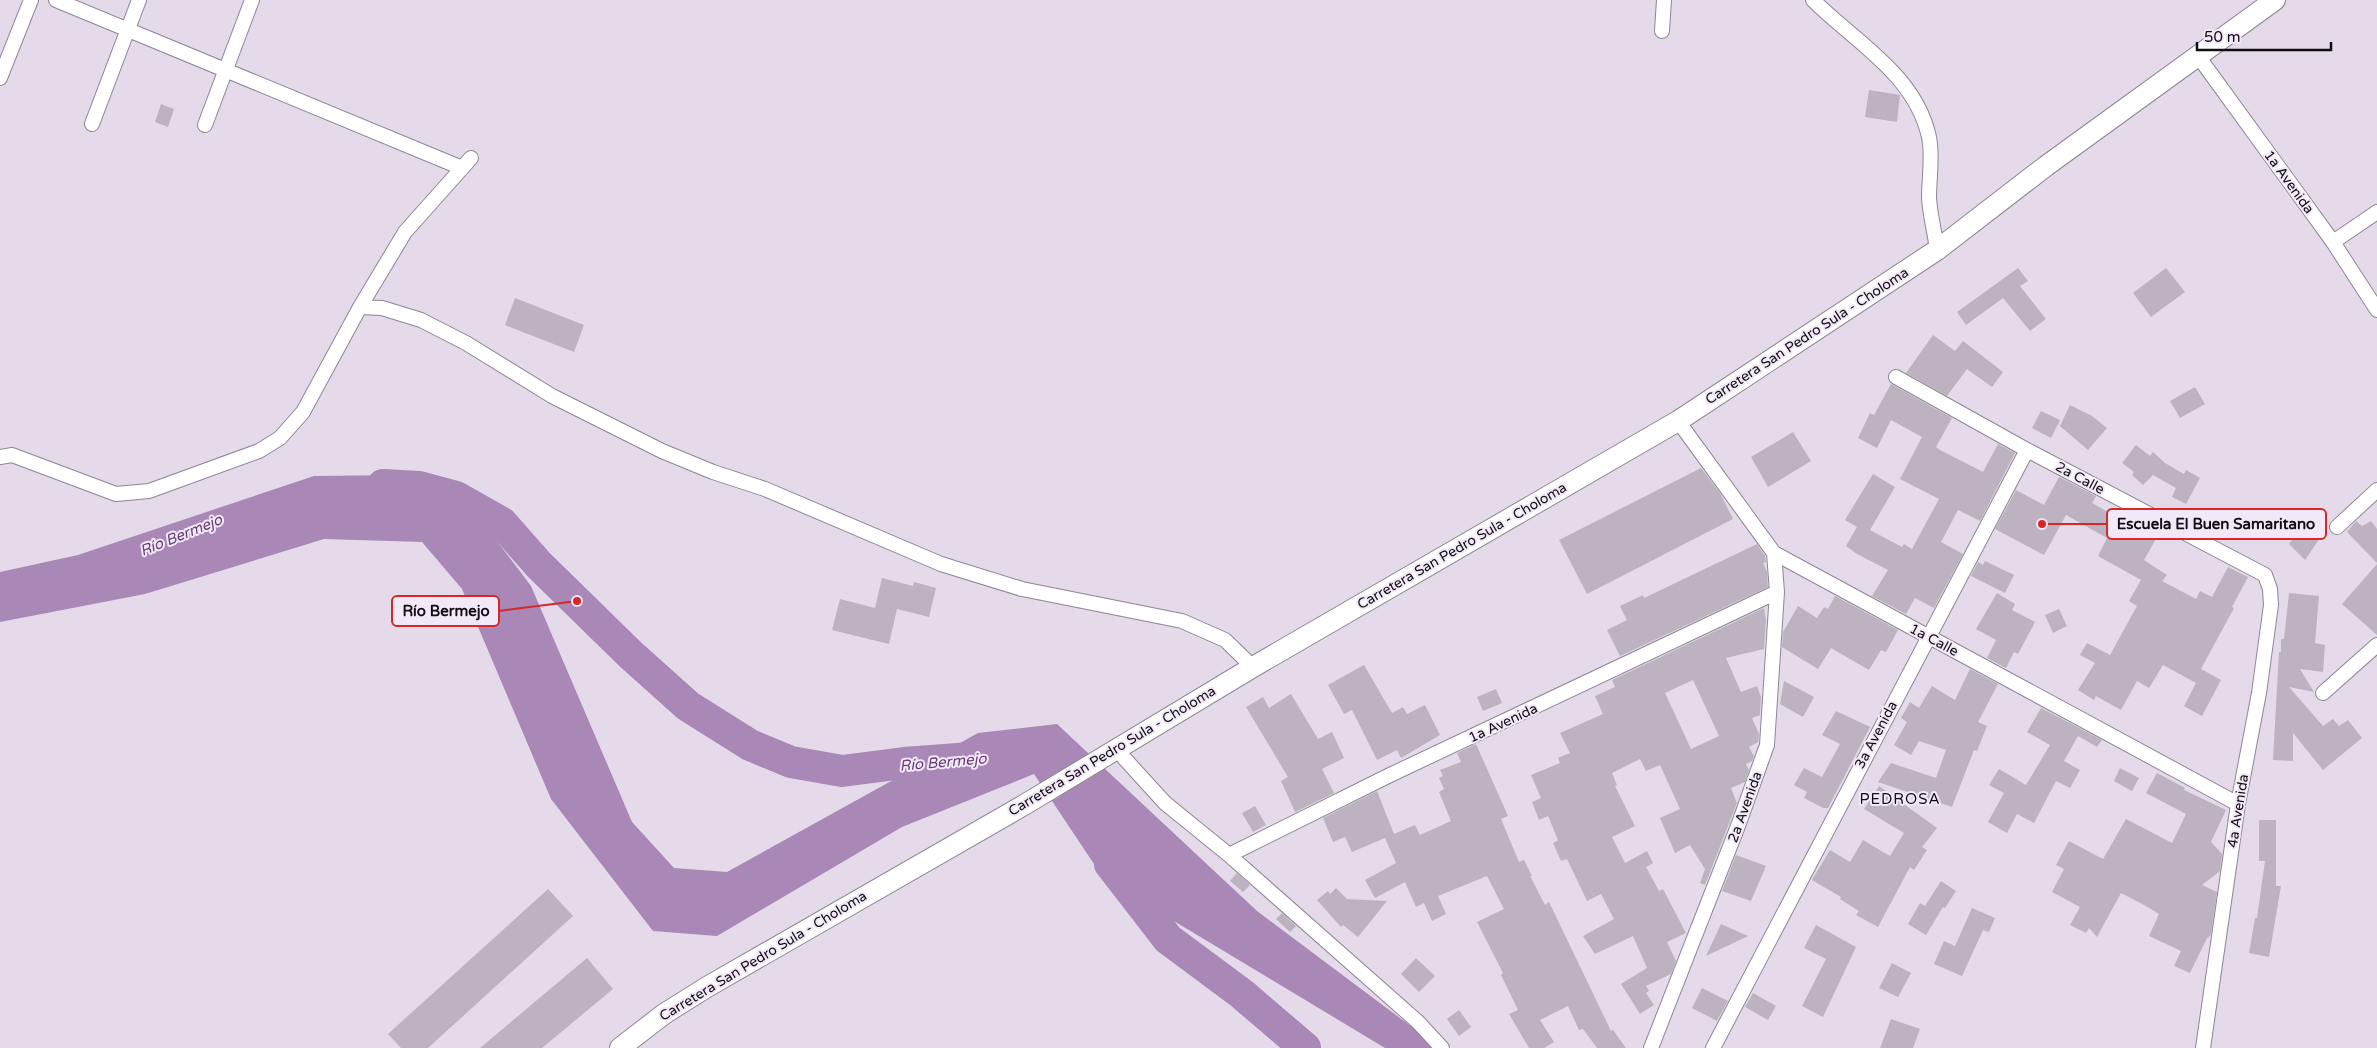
<svg xmlns="http://www.w3.org/2000/svg" width="2377" height="1048" font-family="'Varela Round',sans-serif">
<style>
.water{fill:#a987b6}
.lines{fill:none;stroke-linecap:round;stroke-linejoin:round}
.river{stroke:#a987b6;stroke-width:32}
.building{fill:#bcb2c0;fill-rule:evenodd}
.minor-casing{stroke:#8f8593;stroke-width:16}
.secondary-casing{stroke:#8f8593;stroke-width:22}
.minor{stroke:#fff;stroke-width:14}
.secondary{stroke:#fff;stroke-width:20}
.labels{text-anchor:middle;dominant-baseline:central;stroke-width:4;stroke-linejoin:round;paint-order:stroke}
.street-label{font-size:14px;fill:#110d12;stroke:#f2e8f7}
.water-label{font-size:15px;font-style:italic;fill:#693c79;stroke:#f2e8f7}
.neighbourhood-label{font-size:15px;letter-spacing:1px;fill:#110d12;stroke:#f2e8f7}
.leader{fill:none;stroke:#d62828;stroke-width:2}
.callout-dot{fill:#d62828;stroke:#f2e8f7;stroke-width:2}
.callout{fill:#f2e8f7;stroke:#d62828;stroke-width:2}
.callout-label{font-size:15px;text-anchor:middle;font-weight:bold;fill:#110d12}
</style>
<rect width="100%" height="100%" fill="#e5dae9"/>
<path class="water" d="M 401,475 L 478,516 L 531,586 L 632,822 L 674,868 L 727,872 L 978,733 L 1057,724 L 1257,911 L 1440,1048 L 1385,1048 L 1104,879 L 1034,774 L 902,827 L 717,936 L 653,931 L 551,799 L 462,589 L 422,542 L 324,539 L 145,594 L 0,622 L 0,572 L 78,555 L 314,476 Z"/>
<g class="lines">
<path class="river" d="M 383,485 L 419,487 L 456,497 L 502,523 L 539,565 L 630,654 L 688,706 L 750,745 L 791,762 L 842,771 L 904,763 L 971,758
M 1110,864 L 1168,939 L 1242,994 L 1305,1048"/>
</g>
<path class="building" d="M 1869,90 L 1900,95 L 1897,122 L 1865,117 Z
M 161,104 L 174,109 L 168,127 L 155,122 Z
M 2018,268 L 2028,281 L 2020,286 L 2046,319 L 2030,331 L 2003,298 L 1966,325 L 1957,312 Z
M 2166,268 L 2185,292 L 2151,317 L 2133,293 Z
M 515,298 L 584,325 L 574,352 L 505,325 Z
M 1933,335 L 1955,351 L 1963,341 L 2003,372 L 1992,387 L 1967,369 L 1947,396 L 1906,373 Z
M 1891,384 L 1952,418 L 1936,447 L 1940,450 L 1983,472 L 1998,444 L 2015,453 L 1980,521 L 1958,510 L 1941,542 L 1963,554 L 1934,608 L 1915,598 L 1906,614 L 1868,594 L 1872,596 L 1888,570 L 1857,554 L 1846,546 L 1857,527 L 1845,520 L 1873,474 L 1895,487 L 1870,530 L 1902,547 L 1904,544 L 1912,549 L 1939,499 L 1900,479 L 1922,437 L 1891,420 L 1877,448 L 1858,438 L 1870,413 L 1874,415 Z
M 2195,387 L 2205,404 L 2180,418 L 2170,401 Z
M 2070,405 L 2092,416 L 2107,428 L 2088,450 L 2060,426 Z
M 2041,411 L 2060,420 L 2051,438 L 2032,428 Z
M 1793,432 L 1811,461 L 1768,487 L 1751,457 Z
M 2136,445 L 2150,456 L 2153,452 L 2165,463 L 2184,474 L 2186,470 L 2200,478 L 2186,504 L 2172,497 L 2176,488 L 2153,475 L 2143,485 L 2132,475 L 2134,472 L 2122,463 Z
M 1701,468 L 1720,493 L 1733,519 L 1587,594 L 1559,540 Z
M 2059,477 L 2096,496 L 2092,503 L 2138,529 L 2143,521 L 2161,530 L 2144,560 L 2167,575 L 2162,581 L 2196,599 L 2200,591 L 2212,597 L 2228,567 L 2248,577 L 2232,607 L 2234,608 L 2201,669 L 2221,680 L 2202,716 L 2184,706 L 2196,683 L 2163,665 L 2149,688 L 2137,681 L 2121,710 L 2096,696 L 2094,700 L 2078,690 L 2095,663 L 2080,655 L 2087,643 L 2110,655 L 2137,606 L 2129,601 L 2141,580 L 2098,556 L 2107,538 L 2066,515 L 2044,555 L 1995,529 L 2016,490 L 2044,505 Z
M 2356,521 L 2362,526 L 2371,521 L 2377,529 L 2377,563 L 2347,532 Z
M 2304,523 L 2322,535 L 2305,560 L 2289,544 Z
M 1757,544 L 1765,556 L 1766,562 L 1763,563 L 1767,572 L 1768,587 L 1620,656 L 1607,630 L 1627,620 L 1620,606 L 1643,595 L 1644,598 Z
M 1985,561 L 2014,575 L 2005,593 L 1971,576 L 1978,562 L 1983,565 Z
M 2377,564 L 2377,635 L 2342,604 Z
M 882,578 L 913,586 L 914,582 L 936,588 L 929,617 L 897,609 L 889,644 L 832,630 L 840,599 L 875,608 Z
M 1997,593 L 2015,604 L 2012,610 L 2035,622 L 2018,654 L 2014,652 L 2006,668 L 1987,658 L 1996,640 L 1976,629 Z
M 2289,593 L 2319,596 L 2315,643 L 2325,645 L 2323,672 L 2300,669 L 2314,692 L 2289,687 L 2323,726 L 2333,719 L 2339,726 L 2348,720 L 2362,738 L 2323,770 L 2293,733 L 2293,761 L 2273,760 L 2279,652 L 2281,652 L 2281,639 L 2284,639 Z
M 1835,596 L 1898,630 L 1886,652 L 1881,650 L 1869,670 L 1831,648 L 1818,669 L 1782,647 L 1783,632 L 1798,606 L 1817,618 L 1824,607 L 1828,609 Z
M 1764,608 L 1766,620 L 1764,649 L 1726,658 L 1741,692 L 1757,686 L 1761,697 L 1760,715 L 1752,718 L 1759,734 L 1758,742 L 1749,747 L 1754,756 L 1752,761 L 1746,764 L 1749,770 L 1745,782 L 1731,788 L 1737,803 L 1705,885 L 1700,883 L 1705,869 L 1690,845 L 1675,853 L 1660,818 L 1680,809 L 1660,765 L 1646,771 L 1640,759 L 1612,773 L 1617,785 L 1615,786 L 1635,826 L 1612,837 L 1625,863 L 1647,851 L 1653,863 L 1646,867 L 1659,891 L 1663,889 L 1686,933 L 1667,942 L 1676,961 L 1671,974 L 1646,986 L 1649,991 L 1646,993 L 1654,1005 L 1640,1014 L 1621,984 L 1647,968 L 1633,936 L 1595,954 L 1583,936 L 1614,919 L 1601,894 L 1587,901 L 1567,859 L 1561,861 L 1553,843 L 1558,840 L 1548,816 L 1539,820 L 1532,802 L 1541,798 L 1531,775 L 1560,763 L 1558,758 L 1570,753 L 1560,733 L 1603,714 L 1595,696 L 1615,687 L 1612,680 ZM 1693,680 L 1719,736 L 1691,749 L 1665,693 Z
M 2059,609 L 2067,626 L 2053,633 L 2045,615 Z
M 1364,665 L 1392,713 L 1403,707 L 1407,714 L 1425,705 L 1440,735 L 1401,758 L 1397,750 L 1377,760 L 1352,710 L 1344,714 L 1328,685 Z
M 1970,669 L 1998,684 L 1978,722 L 1987,726 L 1977,751 L 1974,750 L 1952,807 L 1878,782 L 1891,763 L 1936,778 L 1946,750 L 1919,741 L 1911,755 L 1894,745 L 1907,722 L 1901,718 L 1910,702 L 1919,708 L 1932,686 L 1955,700 Z
M 1784,681 L 1814,697 L 1803,717 L 1780,704 Z
M 1496,689 L 1502,703 L 1483,711 L 1477,697 Z
M 1291,694 L 1318,739 L 1332,732 L 1344,758 L 1322,769 L 1334,793 L 1295,812 L 1281,781 L 1288,777 L 1246,707 L 1263,697 L 1269,708 Z
M 2041,708 L 2102,740 L 2097,747 L 2078,736 L 2064,761 L 2080,770 L 2070,788 L 2056,781 L 2034,823 L 2017,814 L 2007,833 L 1988,822 L 2004,793 L 1989,785 L 1999,769 L 2026,785 L 2050,745 L 2027,732 Z
M 1836,711 L 1870,727 L 1828,808 L 1823,808 L 1804,798 L 1807,792 L 1794,785 L 1804,768 L 1822,777 L 1840,744 L 1822,735 Z
M 1476,744 L 1508,816 L 1501,819 L 1519,862 L 1524,860 L 1532,876 L 1530,876 L 1545,905 L 1549,902 L 1611,1031 L 1613,1030 L 1626,1048 L 1597,1048 L 1583,1029 L 1579,1030 L 1568,1006 L 1540,1020 L 1554,1042 L 1544,1048 L 1529,1048 L 1509,1014 L 1518,1010 L 1501,975 L 1503,973 L 1477,922 L 1504,909 L 1487,876 L 1438,896 L 1446,914 L 1432,921 L 1424,903 L 1416,907 L 1405,882 L 1375,898 L 1365,880 L 1396,863 L 1385,838 L 1352,852 L 1345,837 L 1333,842 L 1323,818 L 1377,791 L 1394,834 L 1415,825 L 1420,835 L 1451,821 L 1439,792 L 1444,789 L 1439,778 L 1443,776 L 1440,770 L 1461,762 L 1457,753 Z
M 2120,768 L 2139,778 L 2132,791 L 2114,781 Z
M 2157,773 L 2185,788 L 2184,790 L 2226,810 L 2211,842 L 2222,854 L 2220,871 L 2202,885 L 2217,892 L 2211,934 L 2208,938 L 2207,938 L 2190,973 L 2174,966 L 2181,951 L 2149,936 L 2159,914 L 2144,905 L 2121,893 L 2097,937 L 2089,928 L 2086,933 L 2070,925 L 2080,907 L 2052,892 L 2064,869 L 2056,865 L 2069,841 L 2103,859 L 2126,819 L 2172,843 L 2186,814 L 2146,793 Z
M 1879,786 L 1937,828 L 1922,847 L 1927,850 L 1914,870 L 1910,867 L 1878,927 L 1856,915 L 1859,911 L 1840,899 L 1841,897 L 1812,880 L 1830,850 L 1850,862 L 1863,840 L 1890,856 L 1904,833 L 1864,809 Z
M 1255,806 L 1266,825 L 1253,832 L 1242,813 Z
M 2259,820 L 2276,820 L 2276,886 L 2281,886 L 2269,957 L 2249,953 L 2255,918 L 2257,918 L 2265,861 L 2259,861 Z
M 1736,855 L 1766,866 L 1751,901 L 1722,891 Z
M 1237,873 L 1250,885 L 1243,892 L 1230,881 Z
M 1941,881 L 1956,891 L 1945,908 L 1943,907 L 1926,935 L 1908,924 L 1920,903 L 1925,906 Z
M 1336,888 L 1347,899 L 1387,901 L 1358,937 L 1343,925 L 1341,927 L 1317,900 L 1328,891 L 1330,894 Z
M 548,889 L 573,916 L 428,1048 L 401,1048 L 388,1034 Z
M 1972,908 L 1995,918 L 1989,932 L 1983,930 L 1962,976 L 1934,964 L 1944,941 L 1955,946 Z
M 1282,913 L 1296,926 L 1290,932 L 1276,919 Z
M 1721,924 L 1748,936 L 1706,956 Z
M 1816,925 L 1856,947 L 1823,1017 L 1802,1006 L 1826,959 L 1804,948 Z
M 587,958 L 613,989 L 542,1048 L 480,1048 Z
M 1416,958 L 1435,976 L 1419,992 L 1401,974 Z
M 1892,963 L 1911,973 L 1898,997 L 1879,988 Z
M 1702,988 L 1728,1001 L 1717,1021 L 1692,1008 Z
M 1753,993 L 1776,1006 L 1768,1020 L 1745,1007 Z
M 1459,1010 L 1471,1027 L 1459,1036 L 1447,1019 Z
M 1891,1019 L 1920,1029 L 1913,1048 L 1880,1048 Z"/>
<g class="lines">
<g class="minor-casing">
<path id="minor" d="M 56,0 L 462,168
M 1813,0 C 1855,42 1915,74 1929,137 C 1933,156 1929,178 1929,198 C 1930,215 1935,233 1937,250
M 1662,31 L 1664,0
M 2198,56 L 2333,242 L 2377,310
M 0,78 L 31,0
M 92,124 L 139,0
M 205,125 L 252,0
M 2333,242 L 2377,212
M 360,307 L 382,308 L 421,320 L 466,343 L 552,396 L 662,451 L 713,472 L 765,489 L 941,564 L 1022,589 L 1182,621 L 1225,640 L 1253,667
M 1896,377 L 2027,450 L 2265,575 L 2270,589 L 2271,605 L 2259,693 L 2238,804 L 2203,1048
M 1678,421 L 1774,553 L 2238,804
M 0,457 L 12,455 L 116,494 L 149,491 L 259,451 L 280,438 L 303,412 L 360,307 L 405,232 L 471,158
M 2337,527 L 2377,490
M 2323,693 L 2377,645
M 1118,748 L 1124,758 L 1165,803 L 1229,855 L 1418,1022 L 1442,1048
M 1229,855 L 1390,775 L 1777,592
M 1651,1048 L 1738,826 L 1767,745 L 1777,592 L 1774,553
M 1713,1048 L 2027,450"/>
</g>
<g class="secondary-casing">
<path id="secondary" d="M 620,1048 L 664,1014 L 707,987 L 1024,805 L 1253,667 L 1678,421 L 1937,250 L 2046,166 L 2275,0"/>
</g>
<use href="#minor" class="minor"/>
<use href="#secondary" class="secondary"/>
</g>
<g class="labels">
<g class="street-label">
<text transform="translate(2289 182) rotate(54)">1a Avenida</text>
<text transform="translate(1807 336) rotate(-33)">Carretera San Pedro Sula - Choloma</text>
<text transform="translate(2080 478) rotate(28)">2a Calle</text>
<text transform="translate(1462 546) rotate(-30)">Carretera San Pedro Sula - Choloma</text>
<text transform="translate(1934 640) rotate(28)">1a Calle</text>
<text transform="translate(1503 723) rotate(-25)">1a Avenida</text>
<text transform="translate(1876 735) rotate(-62)">3a Avenida</text>
<text transform="translate(1112 751) rotate(-31)">Carretera San Pedro Sula - Choloma</text>
<text transform="translate(1745 807) rotate(-70)">2a Avenida</text>
<text transform="translate(2238 811) rotate(-81)">4a Avenida</text>
<text transform="translate(763 956) rotate(-31)">Carretera San Pedro Sula - Choloma</text>
</g>
<g class="water-label">
<text transform="translate(181 535) rotate(-22)">Río Bermejo</text>
<text transform="translate(943 762) rotate(-5)">Río Bermejo</text>
</g>
<g class="neighbourhood-label">
<text x="1900" y="799">PEDROSA</text>
</g>
</g>
<path class="leader" d="M2042 524L2107 524M577 601L499 611"/>
<g class="callout-dot">
<circle cx="2042" cy="524" r="5"/>
<circle cx="577" cy="601" r="5"/>
</g>
<g class="callout">
<rect x="2107" y="509" width="219" height="30" rx="5"/>
<rect x="392" y="596" width="107" height="30" rx="5"/>
</g>
<g class="callout-label">
<text x="2216" y="529">Escuela El Buen Samaritano</text>
<text x="446" y="616">Río Bermejo</text>
</g>
<path d="M2197 42v8h134v-8" fill="none" stroke="#110d12" stroke-width="2.5"/>
<text x="2204" y="42" font-size="15" fill="#110d12" stroke="#f2e8f7" stroke-width="4" paint-order="stroke">50 m</text>
</svg>
